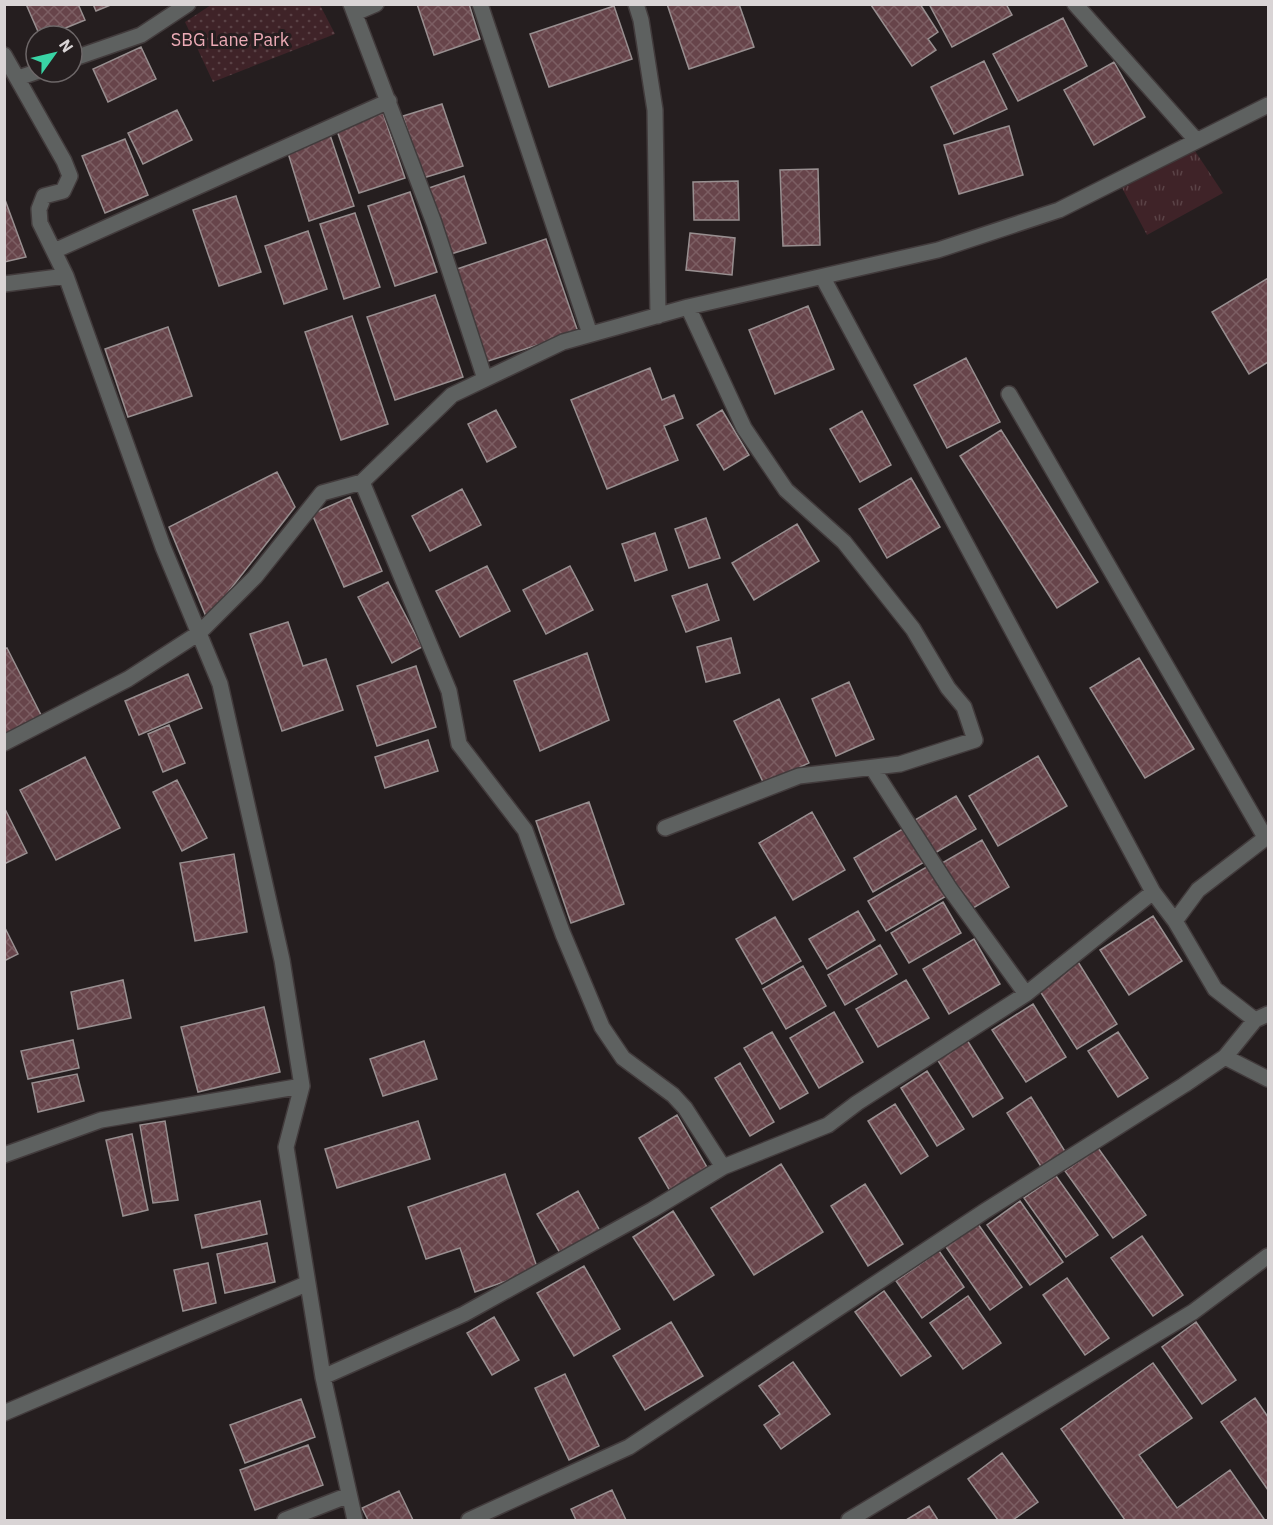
<svg xmlns="http://www.w3.org/2000/svg" width="1273" height="1525" font-family="'IBM Plex Sans',sans-serif">
<style>
.grass{fill:url(#grass-tufts)}
.park{fill:url(#park-dots)}
.building{fill:url(#building-cross-hatch);stroke:#988f90;stroke-width:1.5}
.lines{fill:none;stroke-linecap:round;stroke-linejoin:round}
.minor-casing{stroke:#423b3c;stroke-width:18}
.minor{stroke:#5e6160;stroke-width:15}
.labels{text-anchor:middle;dominant-baseline:central;stroke-width:6;stroke-linejoin:round;paint-order:stroke}
.park-label{font-size:18px;fill:#ecabb6;stroke:#251e1f}
</style>
<defs>
<pattern id="grass-tufts" width="24" height="20" patternUnits="userSpaceOnUse" patternTransform="scale(1.5)"><rect width="24" height="20" fill="#3f2328"/><path d="M3 7l-1-3M5 7V3M7 7l1-3M15 17l-1-3M17 17v-4M19 17l1-3" fill="none" stroke="#5a4246"/></pattern>
<pattern id="park-dots" width="8" height="8" patternUnits="userSpaceOnUse" patternTransform="scale(1.5)"><rect width="8" height="8" fill="#3f2328"/><path d="M2 2h.1M6 6h.1" fill="none" stroke="#5a4246" stroke-width="1.8" stroke-linecap="round"/></pattern>
<pattern id="building-cross-hatch" width="8" height="8" patternUnits="userSpaceOnUse" patternTransform="scale(1.5)"><rect width="8" height="8" fill="#67444a"/><path d="M0 0l8 8M0 8l8-8" fill="none" stroke="#7c5e63"/></pattern>
</defs>
<rect width="100%" height="100%" fill="#251e1f"/>
<path class="grass" d="M 1195,151 L 1223,193 L 1147,235 L 1122,188 Z"/>
<path class="park" d="M 211,5 L 320,5 L 335,34 L 213,82 L 185,22 Z"/>
<path class="building" d="M 26,4 L 78,4 L 85,20 L 46,36 L 40,36 Z
M 93,4 L 113,4 L 96,11 Z
M 417,4 L 469,4 L 480,39 L 434,55 Z
M 667,4 L 739,4 L 754,47 L 689,69 Z
M 920,4 L 938,32 L 928,39 L 936,50 L 912,66 L 871,5 Z
M 929,4 L 1006,4 L 1012,15 L 952,47 Z
M 614,6 L 632,59 L 549,87 L 530,34 Z
M 1063,18 L 1087,66 L 1018,101 L 993,54 Z
M 141,47 L 156,79 L 108,102 L 93,69 Z
M 984,61 L 1007,109 L 954,134 L 931,87 Z
M 1114,62 L 1145,117 L 1094,145 L 1064,90 Z
M 442,104 L 463,166 L 423,178 L 403,116 Z
M 177,110 L 192,140 L 143,164 L 128,133 Z
M 383,113 L 405,178 L 359,193 L 336,128 Z
M 1009,126 L 1023,175 L 959,194 L 944,145 Z
M 330,135 L 354,206 L 309,221 L 288,153 Z
M 125,139 L 148,195 L 105,213 L 82,156 Z
M 818,169 L 820,245 L 783,246 L 780,170 Z
M 464,176 L 486,243 L 451,254 L 429,188 Z
M 738,181 L 739,220 L 694,220 L 693,182 Z
M 410,192 L 437,272 L 395,286 L 368,206 Z
M 236,196 L 261,272 L 219,286 L 193,210 Z
M 4,197 L 26,257 L 4,262 Z
M 355,213 L 380,287 L 344,299 L 320,224 Z
M 308,231 L 327,289 L 284,304 L 265,246 Z
M 690,233 L 735,238 L 732,275 L 686,270 Z
M 546,239 L 578,332 L 485,362 L 454,270 Z
M 1268,278 L 1268,362 L 1249,374 L 1212,312 Z
M 435,295 L 463,377 L 395,400 L 367,317 Z
M 808,306 L 834,369 L 775,394 L 749,330 Z
M 352,316 L 388,424 L 341,440 L 305,332 Z
M 168,327 L 192,396 L 128,417 L 105,349 Z
M 966,358 L 1000,422 L 947,448 L 914,385 Z
M 650,368 L 662,400 L 674,395 L 683,418 L 664,426 L 678,460 L 607,489 L 571,400 Z
M 496,410 L 516,447 L 487,462 L 468,424 Z
M 722,410 L 749,455 L 724,470 L 697,425 Z
M 862,411 L 891,465 L 860,482 L 830,429 Z
M 1001,430 L 1098,582 L 1057,608 L 960,456 Z
M 277,472 L 295,507 L 207,619 L 169,527 Z
M 911,478 L 940,527 L 887,558 L 859,509 Z
M 462,489 L 481,525 L 430,551 L 412,516 Z
M 350,497 L 382,571 L 344,587 L 312,514 Z
M 706,518 L 720,558 L 689,568 L 675,529 Z
M 797,524 L 819,561 L 754,600 L 732,563 Z
M 655,533 L 667,570 L 635,581 L 622,544 Z
M 487,566 L 510,611 L 460,637 L 436,591 Z
M 570,566 L 593,610 L 546,634 L 523,590 Z
M 388,582 L 422,647 L 392,663 L 358,597 Z
M 707,584 L 719,620 L 686,632 L 672,596 Z
M 288,622 L 303,666 L 326,659 L 343,710 L 282,731 L 250,634 Z
M 731,638 L 740,673 L 706,682 L 697,647 Z
M 7,648 L 42,717 L 4,735 L 4,649 Z
M 587,653 L 609,720 L 540,751 L 514,681 Z
M 1139,658 L 1194,749 L 1145,778 L 1090,688 Z
M 416,666 L 436,727 L 377,746 L 357,686 Z
M 188,674 L 202,708 L 139,735 L 125,701 Z
M 849,682 L 874,739 L 836,756 L 812,699 Z
M 779,699 L 809,763 L 764,784 L 734,721 Z
M 169,725 L 185,763 L 163,772 L 148,734 Z
M 428,740 L 438,771 L 385,788 L 375,757 Z
M 1038,756 L 1067,806 L 998,846 L 969,796 Z
M 85,757 L 120,828 L 56,860 L 20,790 Z
M 177,780 L 207,838 L 182,851 L 153,792 Z
M 956,796 L 976,829 L 935,853 L 915,820 Z
M 589,802 L 624,904 L 571,923 L 536,821 Z
M 4,807 L 27,853 L 4,864 Z
M 812,812 L 845,870 L 793,900 L 759,843 Z
M 906,827 L 926,861 L 873,892 L 854,858 Z
M 982,840 L 1009,887 L 968,911 L 942,863 Z
M 234,854 L 247,932 L 195,941 L 180,863 Z
M 930,865 L 948,895 L 886,931 L 868,901 Z
M 943,902 L 961,933 L 909,963 L 891,933 Z
M 858,911 L 875,940 L 827,969 L 809,939 Z
M 1153,916 L 1182,961 L 1129,995 L 1100,950 Z
M 775,917 L 801,961 L 762,984 L 736,939 Z
M 4,926 L 18,954 L 4,961 Z
M 974,939 L 1000,984 L 949,1014 L 923,969 Z
M 880,945 L 897,974 L 845,1005 L 828,975 Z
M 1078,962 L 1117,1024 L 1077,1049 L 1038,988 Z
M 803,966 L 826,1006 L 786,1029 L 763,989 Z
M 123,980 L 131,1018 L 78,1029 L 71,992 Z
M 906,980 L 929,1018 L 878,1047 L 856,1009 Z
M 1033,1004 L 1066,1057 L 1026,1082 L 992,1030 Z
M 264,1007 L 280,1072 L 198,1092 L 181,1027 Z
M 834,1012 L 863,1062 L 819,1088 L 790,1038 Z
M 772,1032 L 808,1093 L 780,1109 L 744,1048 Z
M 1118,1032 L 1148,1078 L 1118,1097 L 1088,1051 Z
M 73,1040 L 79,1068 L 28,1079 L 21,1051 Z
M 967,1040 L 1003,1098 L 973,1117 L 937,1059 Z
M 424,1041 L 437,1079 L 383,1096 L 370,1059 Z
M 740,1063 L 774,1122 L 750,1136 L 715,1078 Z
M 927,1071 L 964,1129 L 937,1146 L 901,1088 Z
M 77,1074 L 84,1101 L 38,1112 L 32,1083 Z
M 1031,1097 L 1066,1153 L 1042,1168 L 1007,1113 Z
M 895,1104 L 928,1156 L 901,1174 L 868,1121 Z
M 677,1115 L 708,1169 L 670,1191 L 639,1138 Z
M 165,1121 L 178,1200 L 153,1203 L 140,1125 Z
M 418,1121 L 430,1159 L 337,1188 L 325,1149 Z
M 132,1134 L 148,1210 L 123,1216 L 106,1140 Z
M 1098,1148 L 1146,1215 L 1113,1238 L 1065,1171 Z
M 781,1164 L 823,1232 L 754,1275 L 711,1208 Z
M 505,1174 L 538,1270 L 475,1292 L 460,1248 L 426,1259 L 408,1207 Z
M 1056,1176 L 1098,1235 L 1066,1257 L 1024,1198 Z
M 865,1184 L 903,1244 L 868,1266 L 831,1206 Z
M 578,1191 L 600,1231 L 560,1253 L 537,1214 Z
M 260,1201 L 267,1234 L 202,1248 L 195,1215 Z
M 1020,1201 L 1063,1262 L 1030,1285 L 987,1225 Z
M 673,1211 L 714,1275 L 674,1300 L 633,1237 Z
M 978,1224 L 1022,1287 L 990,1310 L 946,1247 Z
M 1142,1236 L 1183,1295 L 1153,1316 L 1111,1258 Z
M 267,1243 L 275,1282 L 225,1293 L 217,1254 Z
M 939,1251 L 964,1287 L 922,1318 L 896,1281 Z
M 208,1263 L 216,1303 L 183,1311 L 174,1270 Z
M 584,1266 L 620,1329 L 574,1356 L 537,1293 Z
M 1067,1278 L 1109,1338 L 1085,1355 L 1043,1295 Z
M 884,1291 L 931,1356 L 901,1376 L 855,1312 Z
M 968,1296 L 1001,1343 L 963,1369 L 930,1323 Z
M 494,1317 L 519,1360 L 492,1375 L 467,1333 Z
M 671,1322 L 703,1376 L 645,1410 L 613,1356 Z
M 1196,1322 L 1236,1380 L 1202,1404 L 1162,1347 Z
M 793,1362 L 830,1414 L 781,1449 L 764,1425 L 780,1414 L 759,1386 Z
M 1153,1363 L 1192,1418 L 1139,1455 L 1177,1508 L 1230,1470 L 1264,1519 L 1262,1520 L 1125,1520 L 1061,1429 Z
M 565,1374 L 599,1446 L 569,1460 L 535,1388 Z
M 1255,1398 L 1268,1417 L 1268,1490 L 1221,1422 Z
M 301,1399 L 315,1437 L 245,1463 L 230,1425 Z
M 308,1445 L 323,1485 L 255,1510 L 240,1470 Z
M 1002,1453 L 1038,1502 L 1013,1520 L 998,1520 L 968,1479 Z
M 612,1490 L 626,1520 L 576,1520 L 571,1509 Z
M 399,1491 L 413,1520 L 368,1520 L 362,1508 Z
M 929,1506 L 938,1520 L 906,1520 Z"/>
<g class="lines">
<g class="minor-casing">
<path id="minor" d="M 351,4 L 434,223 L 485,379
M 480,4 L 590,334
M 636,4 L 641,20 L 655,110 L 658,316
M 1075,4 L 1196,140
M 355,13 L 376,4
M 4,55 L 64,161 L 70,176 L 63,191 L 44,196 L 39,209 L 40,223 L 66,276 L 163,547 L 220,684 L 282,960 L 302,1086 L 286,1147 L 323,1377 L 355,1520
M 72,59 L 141,35 L 188,4
M 18,78 L 36,72
M 54,251 L 389,101
M 823,278 L 1153,892 L 1175,921 L 1215,989 L 1255,1020 L 1268,1014
M 4,284 L 66,276
M 1009,394 L 1265,837
M 362,482 L 449,691 L 459,744 L 525,830 L 563,934 L 602,1027 L 623,1058 L 673,1095 L 685,1108 L 723,1167
M 4,743 L 128,679 L 199,633 L 255,577 L 322,493 L 362,482 L 452,395 L 563,342 L 688,307 L 938,250 L 1059,210 L 1268,105
M 873,769 L 950,889 L 1026,994
M 665,828 L 799,776 L 900,764 L 975,740 L 964,707 L 948,688 L 913,629 L 844,542 L 786,490 L 744,428 L 688,307
M 1175,921 L 1198,890 L 1268,836
M 1225,1057 L 1268,1079
M 4,1155 L 101,1120 L 302,1086
M 323,1377 L 464,1314 L 652,1210 L 723,1167 L 828,1125 L 857,1103 L 1026,994 L 1153,892
M 4,1413 L 306,1284
M 285,1520 L 349,1495
M 469,1520 L 629,1447 L 985,1211 L 1184,1085 L 1225,1057 L 1255,1020
M 849,1520 L 1193,1312 L 1268,1256"/>
</g>
<use href="#minor" class="minor"/>
</g>
<g class="labels">
<g class="park-label">
<text x="230" y="39">SBG Lane Park</text>
</g>
</g>
<rect width="1273" height="1525" fill="none" stroke="#d9d4d5" stroke-width="12"/>
<g transform="translate(54 54) rotate(56)"><circle r="28" fill="#251e1f" stroke="#6d6768" stroke-width="1.5"/>
<path d="M0-4.5L10 22L0 15L-10 22Z" fill="#39d4a5"/>
<text y="-9" font-size="16" font-weight="bold" text-anchor="middle" fill="#d9d4d5">N</text>
</g>
</svg>
